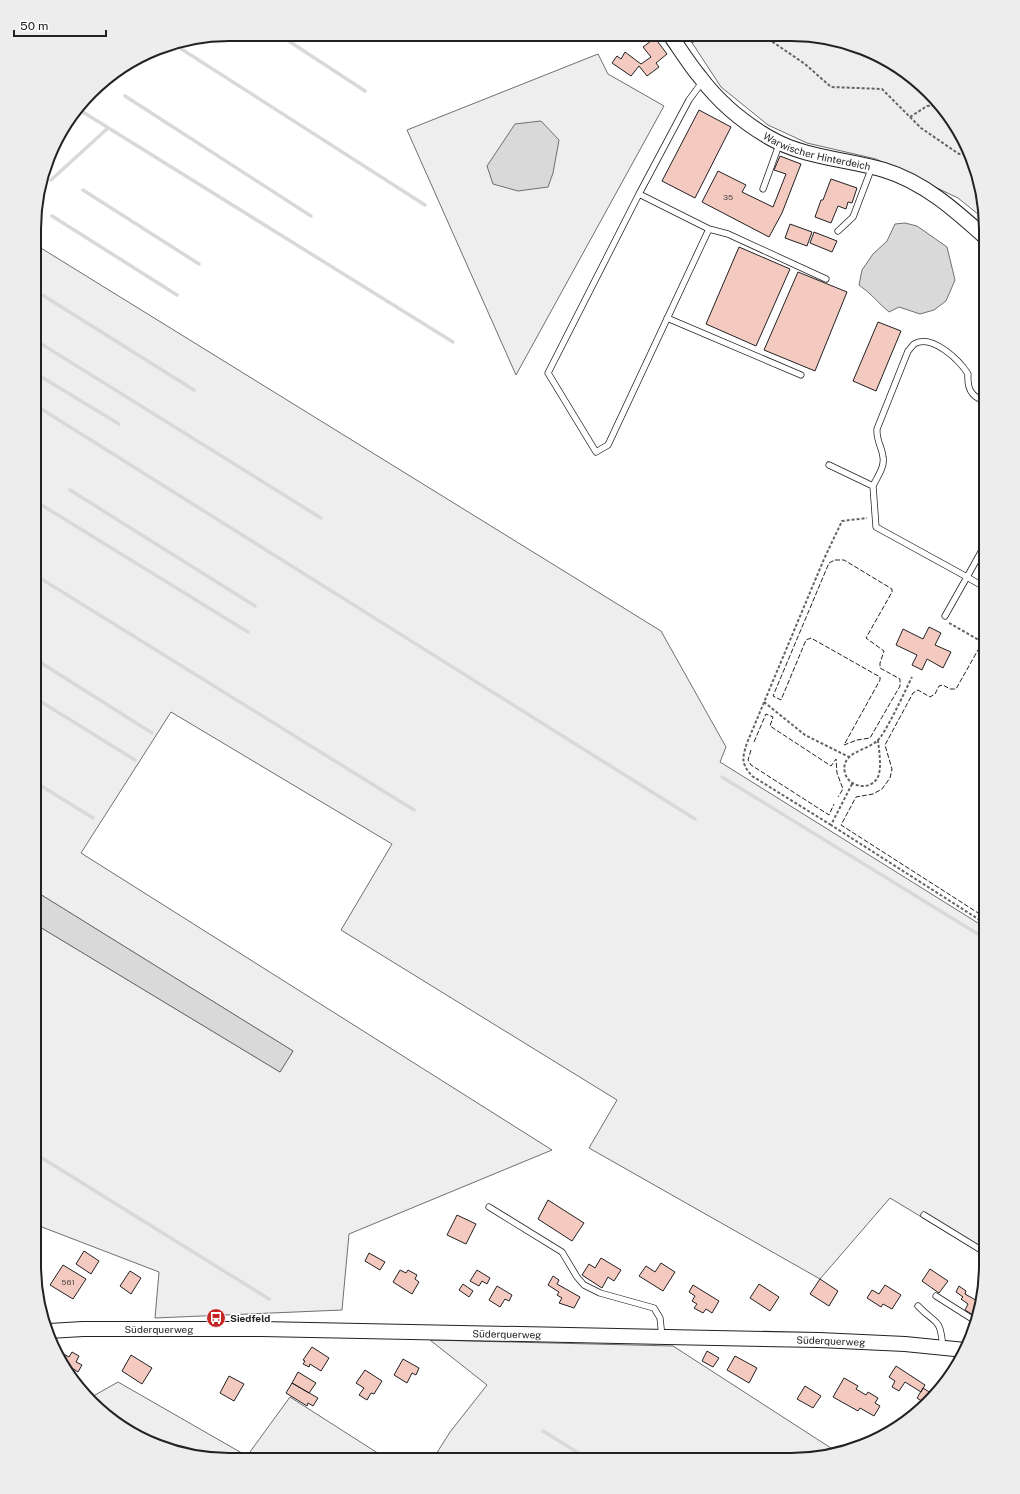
<svg xmlns="http://www.w3.org/2000/svg" width="1020" height="1494" font-family="'Public Sans',sans-serif">
<style>
.green{fill:#eee;stroke:#6f6f6f}
.water{fill:#d9d9d9;stroke:#6f6f6f}
.lines{fill:none;stroke-linecap:round;stroke-linejoin:round}
.stream{stroke:#d9d9d9;stroke-width:3.5}
.building{fill:#f3c9c0;stroke:#222}
.service-casing{stroke:#222;stroke-width:7}
.tertiary-casing{stroke:#222;stroke-width:16}
.path{stroke:#646464;stroke-width:2;stroke-dasharray:3 2;stroke-linecap:butt}
.service{stroke:#fff;stroke-width:5.5}
.tertiary{stroke:#fff;stroke-width:14}
.fence{stroke:#222;stroke-width:1;stroke-dasharray:5 2;stroke-linecap:butt}
.labels{text-anchor:middle;dominant-baseline:central;stroke-width:3;stroke-linejoin:round;paint-order:stroke}
.number-label{font-size:8px;fill:#564c4a}
.street-label{font-size:10px;fill:#222;stroke:#fff}
.poi-label{font-size:10px;font-weight:bold;fill:#222;stroke:#fff;text-anchor:start}
.rim{fill:none;stroke:#222;stroke-width:2}
</style>
<rect width="100%" height="100%" fill="#fff"/>
<path class="green" d="M 687,35 L 817,36 L 866,49 L 910,74 L 946,110 L 966,143 L 984,219 L 958,198 L 876,159 L 807,143 L 768,125 L 721,87 Z
M 598,54 L 608,74 L 664,106 L 516,375 L 407,130 Z
M 36,245 L 661,631 L 726,747 L 720,762 L 986,928 L 986,1256 L 890,1198 L 820,1279 L 589,1148 L 617,1100 L 341,930 L 392,844 L 171,712 L 81,853 L 552,1150 L 349,1234 L 342,1310 L 155,1318 L 159,1272 L 34,1224 L 35,924 L 280,1072 L 293,1051 L 35,891 Z
M 430,1340 L 673,1346 L 834,1450 L 792,1460 L 433,1459 L 450,1432 L 487,1385 Z
M 118,1382 L 247,1456 L 290,1397 L 387,1459 L 203,1458 L 166,1450 L 120,1427 L 88,1399 Z"/>
<path class="water" d="M 541,121 L 559,140 L 553,173 L 548,187 L 518,191 L 493,184 L 487,166 L 515,124 Z
M 905,223 L 917,226 L 947,247 L 955,280 L 946,301 L 934,310 L 920,314 L 899,307 L 889,312 C 878,303 871,293 859,285 L 862,270 L 873,254 L 887,241 L 895,224 Z
M 35,891 L 293,1051 L 280,1072 L 35,924 Z"/>
<g class="lines">
<path class="stream" d="M 278,34 L 365,91
M 172,43 L 425,205
M 102,81 L 105,84
M 125,96 L 311,216
M 78,109 L 453,342
M 48,166 L 50,167
M 51,180 L 108,128
M 83,190 L 199,264
M 52,216 L 177,295
M 36,291 L 194,390
M 35,340 L 321,518
M 35,373 L 119,424
M 35,405 L 695,819
M 70,490 L 255,606
M 35,501 L 248,632
M 35,575 L 414,810
M 35,659 L 152,733
M 35,698 L 135,760
M 722,777 L 986,939
M 35,782 L 93,818
M 34,1153 L 269,1299
M 543,1431 L 588,1459"/>
</g>
<path class="building" d="M 655,38 L 667,54 L 656,63 L 659,67 L 647,76 L 639,66 L 631,76 L 612,63 L 617,56 L 621,59 L 625,52 L 641,64 L 651,57 L 643,47 Z
M 699,110 L 731,127 L 695,198 L 662,181 Z
M 780,156 L 801,164 L 782,213 L 769,237 L 702,202 L 718,171 L 746,185 L 742,192 L 773,207 L 786,174 L 774,170 Z
M 831,179 L 857,188 L 852,203 L 848,202 L 846,209 L 838,206 L 831,223 L 815,217 L 821,200 L 823,200 Z
M 790,224 L 812,232 L 807,246 L 785,238 Z
M 814,232 L 837,241 L 832,252 L 810,243 Z
M 739,247 L 790,269 L 756,346 L 706,324 Z
M 798,272 L 847,292 L 815,371 L 764,350 Z
M 878,322 L 901,331 L 876,391 L 853,381 Z
M 929,627 L 941,633 L 935,645 L 951,652 L 943,668 L 927,659 L 922,670 L 912,665 L 917,655 L 896,645 L 903,629 L 923,639 Z
M 548,1200 L 584,1223 L 572,1241 L 538,1219 Z
M 457,1215 L 476,1224 L 466,1244 L 447,1235 Z
M 84,1251 L 99,1261 L 91,1274 L 76,1264 Z
M 369,1253 L 385,1262 L 380,1270 L 365,1261 Z
M 601,1258 L 621,1270 L 614,1281 L 608,1277 L 602,1288 L 582,1275 L 589,1264 L 595,1268 Z
M 661,1263 L 675,1272 L 663,1291 L 639,1276 L 646,1266 L 655,1272 Z
M 63,1265 L 86,1279 L 73,1299 L 50,1285 Z
M 930,1269 L 948,1281 L 939,1293 L 922,1281 Z
M 400,1270 L 406,1273 L 408,1270 L 417,1275 L 415,1279 L 419,1282 L 412,1294 L 393,1282 Z
M 477,1270 L 490,1278 L 487,1284 L 482,1281 L 479,1286 L 470,1281 Z
M 130,1271 L 141,1278 L 131,1294 L 120,1286 Z
M 553,1276 L 559,1280 L 557,1284 L 580,1297 L 574,1308 L 559,1303 L 562,1298 L 557,1295 L 559,1292 L 548,1285 Z
M 820,1279 L 838,1291 L 829,1306 L 810,1294 Z
M 463,1284 L 473,1291 L 469,1297 L 459,1290 Z
M 759,1284 L 779,1297 L 770,1311 L 750,1298 Z
M 693,1285 L 719,1301 L 712,1313 L 706,1309 L 703,1313 L 694,1308 L 697,1304 L 692,1301 L 695,1296 L 689,1292 Z
M 885,1285 L 901,1295 L 892,1309 L 883,1304 L 881,1307 L 867,1298 L 872,1290 L 879,1294 Z
M 497,1286 L 512,1295 L 509,1301 L 505,1299 L 500,1307 L 489,1300 Z
M 959,1286 L 966,1291 L 965,1294 L 981,1303 L 978,1318 L 965,1310 L 968,1304 L 961,1299 L 963,1297 L 956,1292 Z
M 312,1347 L 329,1358 L 321,1371 L 310,1364 L 309,1367 L 303,1364 L 305,1361 L 303,1360 Z
M 53,1348 L 69,1357 L 72,1352 L 79,1356 L 76,1362 L 82,1365 L 78,1372 L 63,1362 L 62,1364 Z
M 707,1351 L 719,1358 L 713,1367 L 702,1361 Z
M 131,1355 L 152,1368 L 142,1384 L 122,1371 Z
M 735,1356 L 757,1368 L 749,1383 L 727,1370 Z
M 403,1359 L 419,1368 L 416,1375 L 412,1373 L 407,1383 L 394,1375 Z
M 896,1366 L 925,1385 L 921,1392 L 905,1382 L 899,1391 L 892,1387 L 895,1381 L 889,1377 Z
M 365,1370 L 382,1381 L 374,1394 L 371,1393 L 367,1400 L 359,1395 L 364,1388 L 356,1383 Z
M 298,1372 L 316,1383 L 309,1393 L 292,1383 Z
M 229,1376 L 244,1384 L 234,1401 L 220,1393 Z
M 844,1378 L 858,1386 L 856,1389 L 866,1395 L 868,1392 L 878,1398 L 875,1403 L 880,1406 L 874,1416 L 860,1408 L 858,1411 L 833,1397 Z
M 292,1383 L 318,1398 L 313,1406 L 308,1403 L 307,1406 L 286,1393 Z
M 805,1386 L 821,1396 L 813,1408 L 797,1399 Z
M 923,1388 L 934,1395 L 926,1404 L 917,1398 Z"/>
<g class="lines">
<g class="service-casing">
<path id="service" d="M 703,81 L 689,100 L 639,194 L 709,229 L 728,234 L 826,279
M 763,189 L 780,142
M 639,194 L 548,373 L 596,452 L 608,445 L 709,229
M 838,231 L 853,217 L 872,167
M 667,318 L 801,375
M 985,330 L 986,330
M 829,465 L 873,486 C 877,477 885,467 883,457 C 882,447 876,440 877,429 L 908,351 C 910,349 912,346 914,344 C 932,333 960,361 968,374 C 967,388 971,398 986,401
M 873,486 L 876,527 L 967,577 L 945,616
M 986,588 L 967,577 L 986,543
M 489,1207 L 562,1252 L 577,1277 L 584,1285 L 600,1293 L 654,1308 L 660,1318 L 662,1337
M 924,1215 L 986,1253
M 936,1296 L 977,1322
M 918,1306 C 937,1326 940,1316 943,1348"/>
</g>
<g class="tertiary-casing">
<g id="tertiary">
<path id="s1" d="M 670,35 C 680,49 689,64 700,77 C 718,101 744,123 770,138 C 805,158 847,159 884,170 C 924,182 956,211 986,238"/>
<path id="s2" d="M 49,1331 L 83,1329 L 261,1329 L 819,1340 L 905,1344 L 965,1350"/>
</g>
</g>
<path class="path" d="M 764,36 L 805,64 L 831,87 L 882,89 L 921,128 L 959,154 L 968,152
M 692,43 L 696,35
M 910,117 L 927,106 L 940,105
M 949,623 L 986,644
M 764,702 L 805,735 L 849,757
M 878,740 C 879,751 882,767 878,777 C 871,791 849,788 845,773 C 840,752 866,751 877,741 C 885,735 906,689 912,677
M 852,784 L 831,825 L 986,924
M 831,825 L 752,776 C 741,763 742,759 747,743 L 824,559 L 842,521 L 867,518"/>
<use href="#service" class="service"/>
<use href="#tertiary" class="tertiary"/>
<path class="fence" d="M 835,560 L 844,560 L 892,589 L 892,592 L 866,638 L 884,651 L 880,663 L 880,668 L 900,679 L 900,686 L 870,738 L 857,740 L 844,745 L 880,680 L 880,677 L 811,638 L 806,640 L 781,700 L 773,696 L 829,563 Z
M 754,742 L 766,714 L 773,717 L 770,726 L 831,766 L 836,759 L 837,773 L 843,789 L 838,797
M 751,750 L 748,760 L 751,765 L 829,815 L 834,804
M 986,918 L 841,825 L 856,797 L 873,794 L 882,789 L 890,778 L 892,769 L 885,745 L 913,693 L 918,690 L 930,697 L 935,694 L 939,686 L 943,685 L 950,689 L 956,689 L 978,650 L 986,648"/>
</g>
<defs>
<g id="bus-disc" transform="scale(1)"><circle r="9.5" fill="#c62828" stroke="#fff"/><path d="M-5-6H5V4H4V6H2V4H-2V6H-4V4H-5ZM-3.5-4V0h7V-4ZM-3.5 1.2v1.5H-2V1.2ZM2 1.2v1.5H3.5V1.2Z" fill="#fff"/></g>
</defs>
<g fill-rule="evenodd">
<use href="#bus-disc" x="216" y="1318"/>
</g>
<g class="labels">
<g class="number-label">
<text x="728" y="197">35</text>
<text x="68" y="1282">561</text>
</g>
<g class="street-label">
<text stroke="none"><textPath href="#s1" startOffset="194">Warwischer Hinterdeich</textPath></text>
<text stroke="none"><textPath href="#s2" startOffset="110">Süderquerweg</textPath></text>
<text stroke="none"><textPath href="#s2" startOffset="458">Süderquerweg</textPath></text>
<text stroke="none"><textPath href="#s2" startOffset="782">Süderquerweg</textPath></text>
</g>
<g class="poi-label">
<text x="230" y="1318">Siedfeld</text>
</g>
</g>
<path d="M0 0H1020V1494H0ZM229 41H791A188 188 0 0 1 979 229V1265A188 188 0 0 1 791 1453H229A188 188 0 0 1 41 1265V229A188 188 0 0 1 229 41Z" fill="#ededed" fill-rule="evenodd"/>
<path class="rim" d="M229 41H791A188 188 0 0 1 979 229V1265A188 188 0 0 1 791 1453H229A188 188 0 0 1 41 1265V229A188 188 0 0 1 229 41Z"/>
<path d="M14 30v6h92v-6" fill="none" stroke="#222222" stroke-width="2"/>
<text x="20" y="30" font-size="12" fill="#222222" stroke="#ffffff" stroke-width="3" paint-order="stroke">50 m</text>
</svg>
